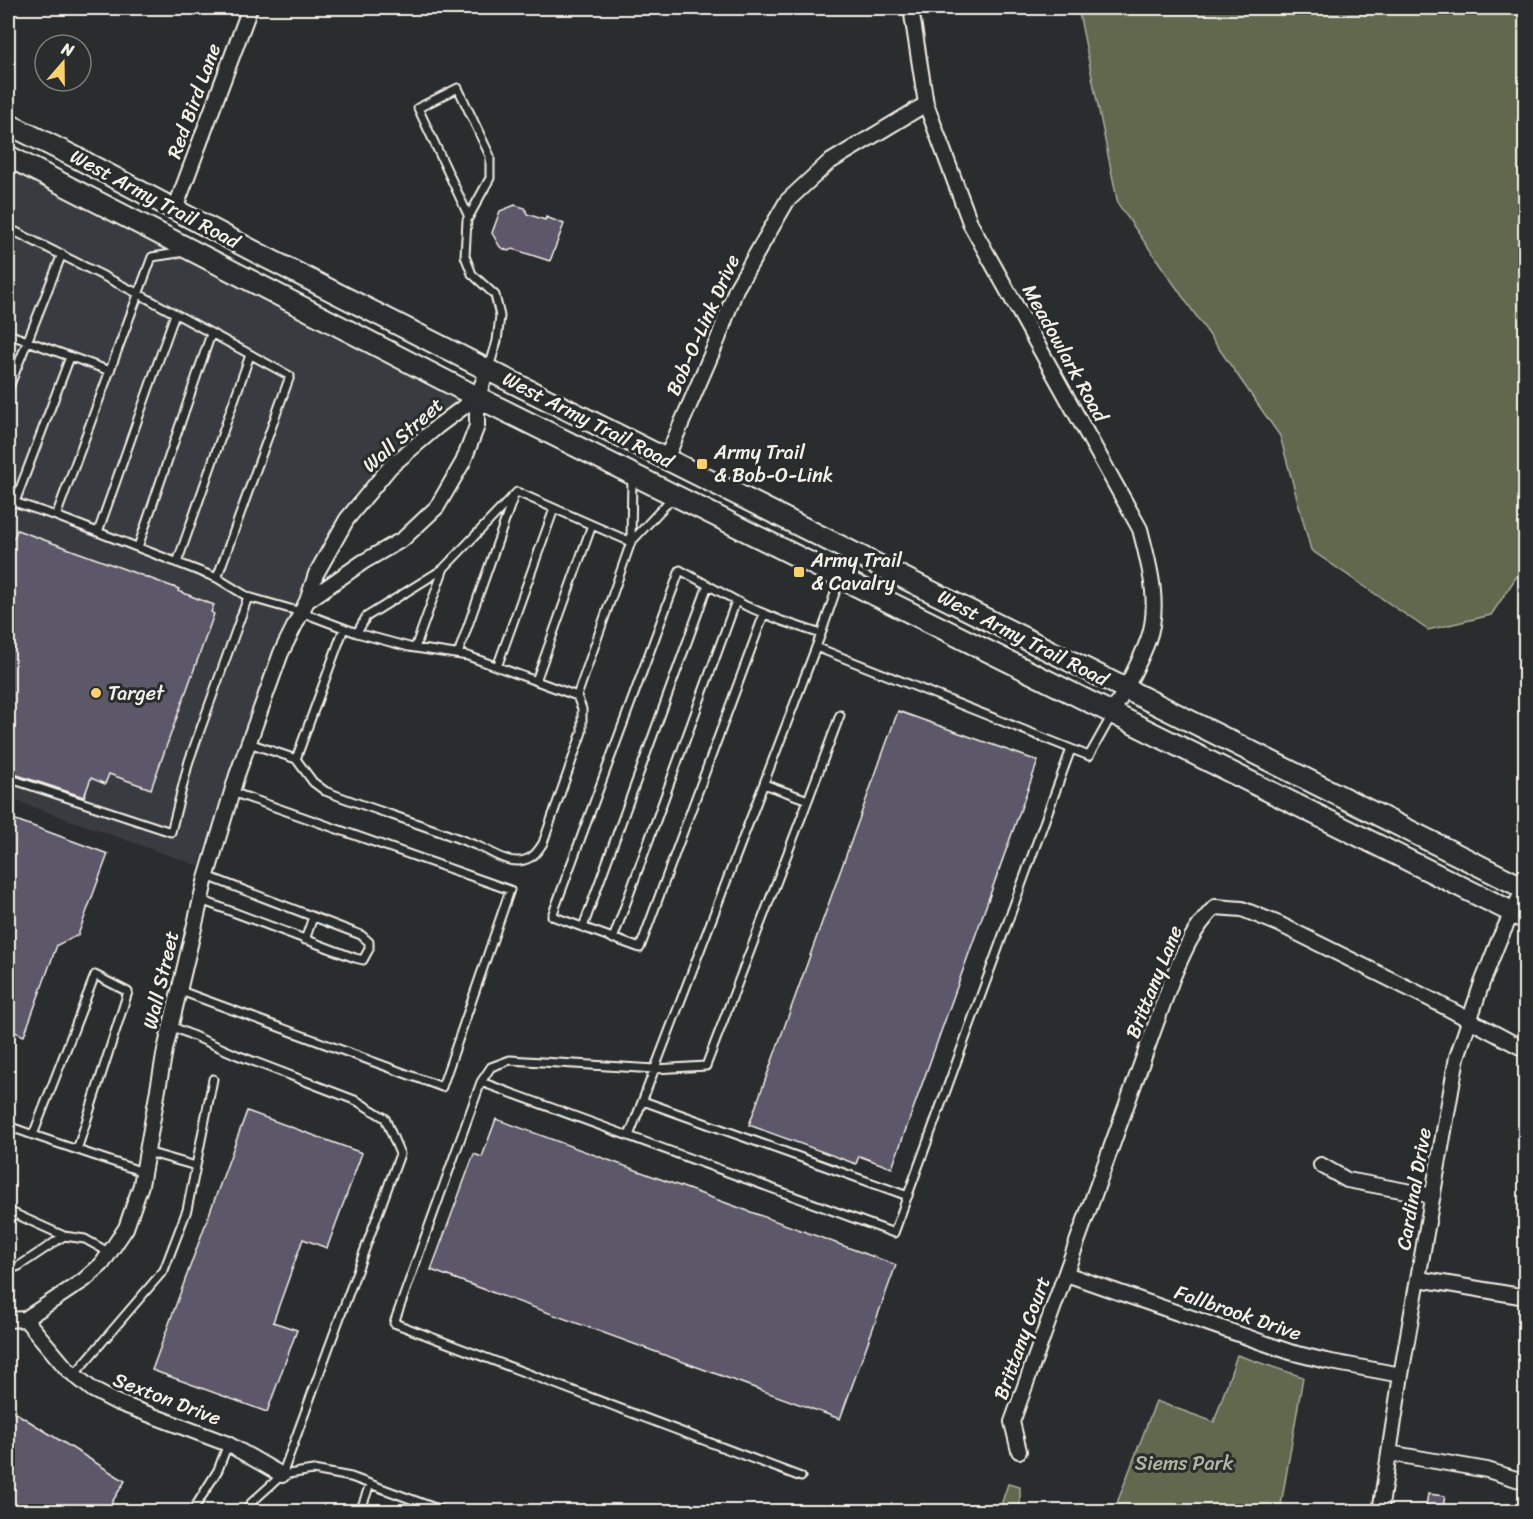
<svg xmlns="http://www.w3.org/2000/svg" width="1533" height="1519" font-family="Sriracha,sans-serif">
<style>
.built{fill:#393a40}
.green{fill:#62684e;stroke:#abac9b;stroke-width:1.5}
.building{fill:#5b586a;stroke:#f4f1e8;stroke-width:1.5}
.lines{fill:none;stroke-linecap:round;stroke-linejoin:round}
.lane-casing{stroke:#f4f1e8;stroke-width:11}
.street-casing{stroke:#f4f1e8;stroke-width:18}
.secondary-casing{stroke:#f4f1e8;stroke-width:24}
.lane{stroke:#2a2d2e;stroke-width:7}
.street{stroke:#2a2d2e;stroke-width:14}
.secondary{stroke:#2a2d2e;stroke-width:20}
.poi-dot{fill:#ffd166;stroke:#2a2d2e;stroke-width:2}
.labels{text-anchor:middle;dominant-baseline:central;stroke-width:6;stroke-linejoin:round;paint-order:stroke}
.street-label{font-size:20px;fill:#f4f1e8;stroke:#2a2d2e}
.poi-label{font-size:20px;fill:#f4f1e8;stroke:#2a2d2e;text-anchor:start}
.park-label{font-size:20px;fill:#b2b3a3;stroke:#2a2d2e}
</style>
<rect width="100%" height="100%" fill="#2a2d2e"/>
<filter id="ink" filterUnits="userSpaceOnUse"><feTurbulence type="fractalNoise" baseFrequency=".0167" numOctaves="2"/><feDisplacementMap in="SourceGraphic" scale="12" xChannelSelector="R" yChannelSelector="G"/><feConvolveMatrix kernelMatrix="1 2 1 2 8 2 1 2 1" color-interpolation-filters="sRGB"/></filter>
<g filter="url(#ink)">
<path class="built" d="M 8,169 L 462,398 L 415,437 L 350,498 L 273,650 L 199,866 L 8,798 Z"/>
<path class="green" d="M 1078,8 L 1525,8 L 1525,564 L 1491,615 L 1428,630 L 1311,550 L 1280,436 L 1118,204 Z
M 1237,1355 L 1303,1377 L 1280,1511 L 1114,1511 L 1156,1401 L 1214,1422 Z
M 1008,1484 L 1020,1487 L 1020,1511 L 999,1511 Z"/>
<path class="building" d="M 515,205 L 525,208 L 527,214 L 545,220 L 546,217 L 564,224 L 550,261 L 513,249 L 508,251 L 500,247 L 492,233 L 500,211 Z
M 17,530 L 179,589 L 178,591 L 214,605 L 211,612 L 214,614 L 151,789 L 109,774 L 105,784 L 91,778 L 84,797 L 8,772 L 8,536 L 14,538 Z
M 898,711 L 1038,761 L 892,1168 L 859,1156 L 856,1164 L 749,1125 Z
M 8,817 L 108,854 L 78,935 L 57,945 L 24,1036 L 8,1029 Z
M 247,1111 L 362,1153 L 327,1248 L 303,1239 L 273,1322 L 297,1330 L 267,1412 L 152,1370 Z
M 496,1119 L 896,1265 L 840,1419 L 431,1270 L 474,1154 L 482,1157 Z
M 8,1408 L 125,1481 L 106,1512 L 8,1512 Z
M 1428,1494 L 1445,1496 L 1442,1512 L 1425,1512 Z"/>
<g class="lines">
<g class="lane-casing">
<path id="lane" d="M 469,217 L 418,108 L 458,88 L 490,156 L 490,178 L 467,220 L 465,256 L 472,274 L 495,295 L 500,316 L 497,341 L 489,368
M 8,228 L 139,294 L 290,376 L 217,578 L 248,597
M 8,334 L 110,371
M 8,390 L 62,254
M 8,500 L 56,516 L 152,257 L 185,252
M 15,502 L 70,357
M 56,516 L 217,578
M 98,532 L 175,314
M 631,542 L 517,492 L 443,569 L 366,617 L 357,633 L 409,647 L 468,656 L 577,696 L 631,542 L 632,476
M 631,542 L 672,498
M 138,547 L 211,334
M 177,563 L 250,355
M 764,614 L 640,948 L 552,916 L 680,570 L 746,606 L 782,621 L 821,634
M 816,647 L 1089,756 L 1112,715
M 415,648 L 444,568
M 458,654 L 513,498
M 497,667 L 554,509
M 536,681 L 592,525
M 249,743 L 296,759 L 344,628
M 296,759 L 313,782 L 325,791 C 376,811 429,826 480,847 C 492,852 505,862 519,861 C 531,860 537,853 543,843 L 582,732 L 582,709 L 577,696
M 8,778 L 171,832 L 189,761 L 248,597 L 301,612 L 357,633
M 764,784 L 808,800 L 706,1066 L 655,1069 L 510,1060 L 491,1067 L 481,1082 L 894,1233 L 1071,749
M 808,800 L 840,715
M 201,900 L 355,958 L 363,960 L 369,949 L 369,942 L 361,935 L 207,876
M 583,927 L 708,585
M 613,939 L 736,601
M 305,940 L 313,917
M 178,990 L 442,1087 L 510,890 L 232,792
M 171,1026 L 237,1055 L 357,1101 L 385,1118 L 400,1154 L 282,1475 L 251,1503 L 246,1512
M 481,1082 L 394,1323 L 801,1477
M 643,1101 L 908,1196
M 8,1126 L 33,1135
M 629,1136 L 821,634 L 849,552
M 77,1150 L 128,992 L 95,975 L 33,1135 L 143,1172
M 147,1152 L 196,1166 L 213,1079
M 8,1213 L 13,1213 L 64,1236
M 8,1270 L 19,1266 L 64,1236 L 85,1239 L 110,1253
M 74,1375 L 164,1270 L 187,1210 L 196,1166
M 282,1475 L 313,1470 L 351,1477 L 446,1512
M 192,1512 L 218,1470 L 228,1444
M 360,1512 L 370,1484"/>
</g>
<g class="street-casing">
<path id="street" d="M 911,8 L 926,104 L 971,225 L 1140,529 C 1149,564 1161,605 1148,640 C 1139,665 1125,689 1113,712
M 175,209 L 250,8
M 666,459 L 718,339 L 736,289 L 787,201 L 828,163 L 926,104
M 307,601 L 363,562 L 403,539 L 437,507 L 463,462 L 477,426 L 477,397 L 488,370
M 1321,1165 L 1347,1180 L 1433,1196
M 1066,1274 L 1290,1352 L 1326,1361 L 1401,1375
M 1419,1279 L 1526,1297
M 25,1319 L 67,1369 L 93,1390 L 116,1402 L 228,1444 L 282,1475
M 8,1320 L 25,1319 L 84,1280 L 102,1264 L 126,1228 L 141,1185 L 165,1050 L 205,882 L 237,775 L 281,653 L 307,601 L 316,574 L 347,519 L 390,467 L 438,426 L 477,397
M 1019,1451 L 1012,1422 L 1172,979 C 1185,949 1192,931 1215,907 L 1242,909 L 1279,924 L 1432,1000 L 1526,1050
M 1389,1453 L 1487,1470 L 1526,1482
M 1380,1512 L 1401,1375 L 1457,1057 L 1482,983 L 1499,940 L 1526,884"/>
</g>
<g class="secondary-casing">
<path id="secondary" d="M 8,124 L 77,158 L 265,257 L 488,370 L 1526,889
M 8,156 L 477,397 L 1526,919"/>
</g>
<use href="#lane" class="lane"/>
<use href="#street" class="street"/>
<use href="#secondary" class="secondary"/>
</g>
</g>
<g class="poi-dot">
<rect x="696" y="458" width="12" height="12" rx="3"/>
<rect x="793" y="566" width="12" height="12" rx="3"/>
<circle cx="96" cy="693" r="6"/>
</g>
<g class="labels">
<g class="street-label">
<text transform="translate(194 101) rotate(-70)">Red Bird Lane</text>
<text transform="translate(155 199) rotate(28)">West Army Trail Road</text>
<text transform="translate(703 325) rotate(-66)">Bob-O-Link Drive</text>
<text transform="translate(1065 353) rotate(61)">Meadowlark Road</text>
<text transform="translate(588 420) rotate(27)">West Army Trail Road</text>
<text transform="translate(403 435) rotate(-42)">Wall Street</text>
<text transform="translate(1023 638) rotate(27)">West Army Trail Road</text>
<text transform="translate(161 980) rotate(-77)">Wall Street</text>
<text transform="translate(1154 982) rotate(-68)">Brittany Lane</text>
<text transform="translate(1414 1189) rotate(-80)">Cardinal Drive</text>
<text transform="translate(1238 1313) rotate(19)">Fallbrook Drive</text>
<text transform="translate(1022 1338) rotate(-70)">Brittany Court</text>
<text transform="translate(167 1399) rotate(21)">Sexton Drive</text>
</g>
<g class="poi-label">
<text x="714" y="452">Army Trail<tspan x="714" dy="23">&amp; Bob-O-Link</tspan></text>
<text x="811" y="560">Army Trail<tspan x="811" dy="23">&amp; Cavalry</tspan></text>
<text x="108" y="693">Target</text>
</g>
<g class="park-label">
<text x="1184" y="1463">Siems Park</text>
</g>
</g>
<rect width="1533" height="1519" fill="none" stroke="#2a2d2e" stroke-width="30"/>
<rect x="15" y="15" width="1503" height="1489" fill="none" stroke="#f4f1e8" stroke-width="2" filter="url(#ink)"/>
<g transform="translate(63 63) rotate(20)"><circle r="28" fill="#2a2d2e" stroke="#7b7b78" stroke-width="1.5"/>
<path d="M0-4.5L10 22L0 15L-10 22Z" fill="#ffd166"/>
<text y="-9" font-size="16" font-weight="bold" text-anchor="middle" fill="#f4f1e8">N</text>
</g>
</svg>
